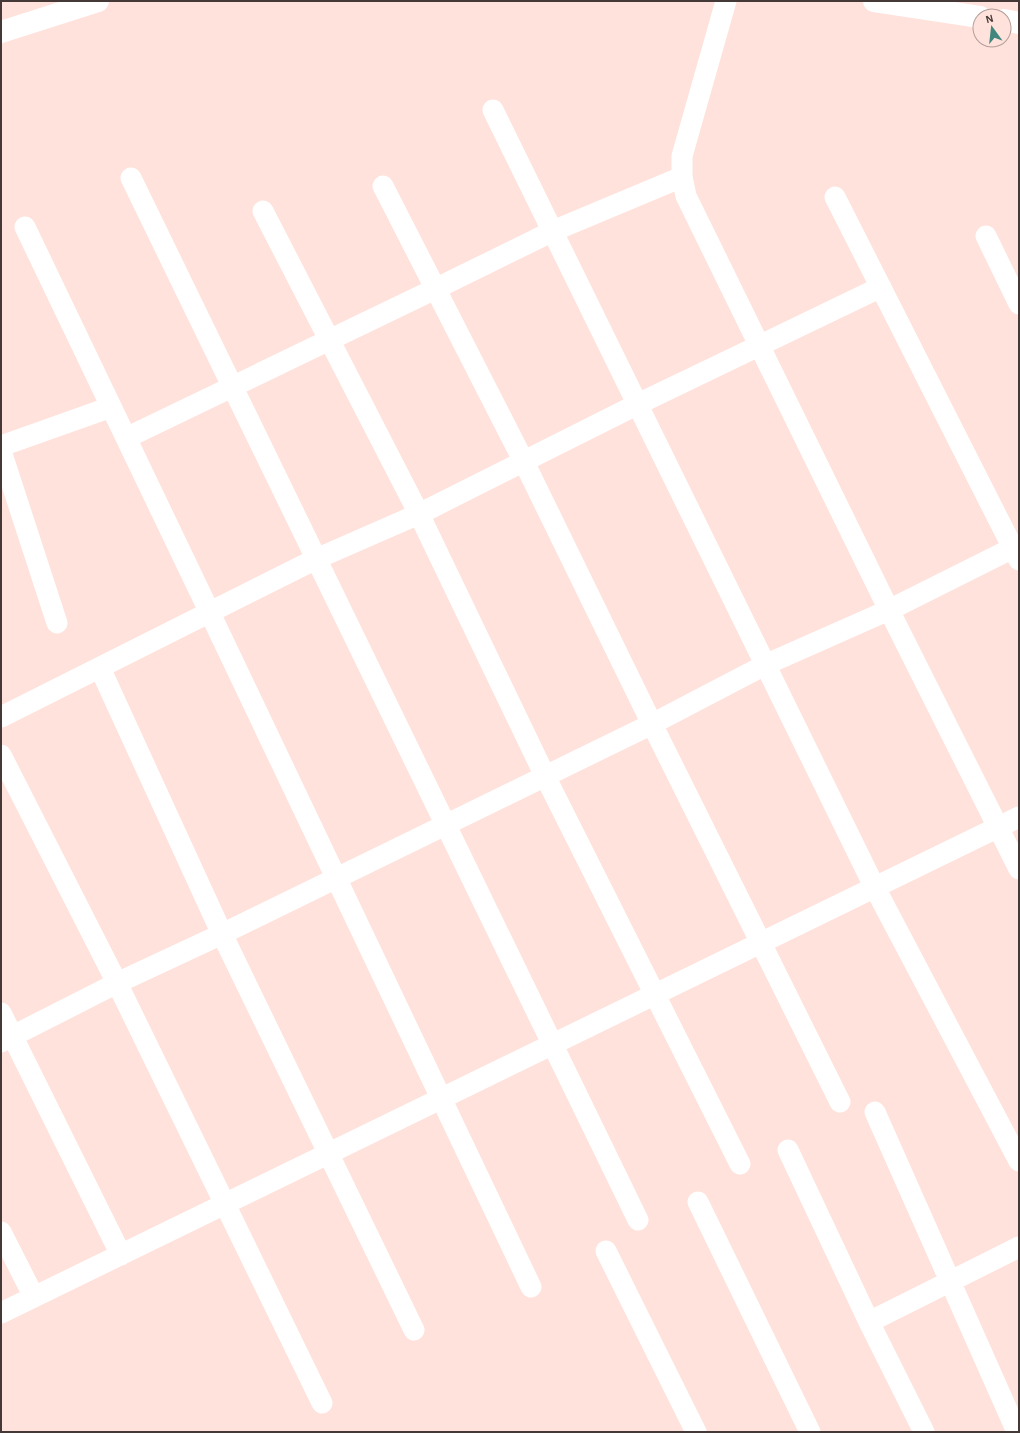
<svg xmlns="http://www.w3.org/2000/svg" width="1020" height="1433" font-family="'Alegreya Sans',sans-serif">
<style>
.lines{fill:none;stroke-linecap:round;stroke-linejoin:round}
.minor{stroke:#fff;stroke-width:21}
.tertiary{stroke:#fff;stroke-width:22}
</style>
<rect width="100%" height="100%" fill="#ffe2db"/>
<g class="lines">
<path class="minor" d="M 726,1 L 682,156 L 682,177 L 686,196 L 889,610 L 1019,869
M 493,110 L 874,886 L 1019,1161
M 131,178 L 638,1220
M 383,186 L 524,462 L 652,724 L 840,1102
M 835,197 L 1019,560
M 263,211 L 419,514 L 545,776 L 740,1164
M 25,227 L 209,611 L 531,1287
M 986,236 L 1019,304
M 126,438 L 435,289 L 553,231 L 682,177
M 1,446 L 111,407
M 1,451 L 57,623
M 100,668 L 222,934 L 414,1330
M 1,717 L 316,559 L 419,514 L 638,404 L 881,287
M 1,755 L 117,983 L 322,1403
M 1,1013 L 121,1255
M 1,1042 L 117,983 L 222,934 L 652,724 L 765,665 L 889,610 L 1019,545
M 875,1112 L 1017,1432
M 788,1150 L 869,1322 L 924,1432
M 698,1202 L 810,1432
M 1,1232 L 34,1297
M 606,1251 L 696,1432
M 1,1313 C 340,1148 679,982 1019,817
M 869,1322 L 1019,1247"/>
<path class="tertiary" d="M 874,1 L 980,17
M 1004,20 L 1019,23
M 1,32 L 98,1"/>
</g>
<rect width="1020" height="1433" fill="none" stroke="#443936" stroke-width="4"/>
<g transform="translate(992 28) rotate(345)"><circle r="19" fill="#ffe2db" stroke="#b49e99"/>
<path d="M0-3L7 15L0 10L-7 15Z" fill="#41877d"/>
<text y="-6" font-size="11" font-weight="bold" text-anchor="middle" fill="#443936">N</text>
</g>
</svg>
